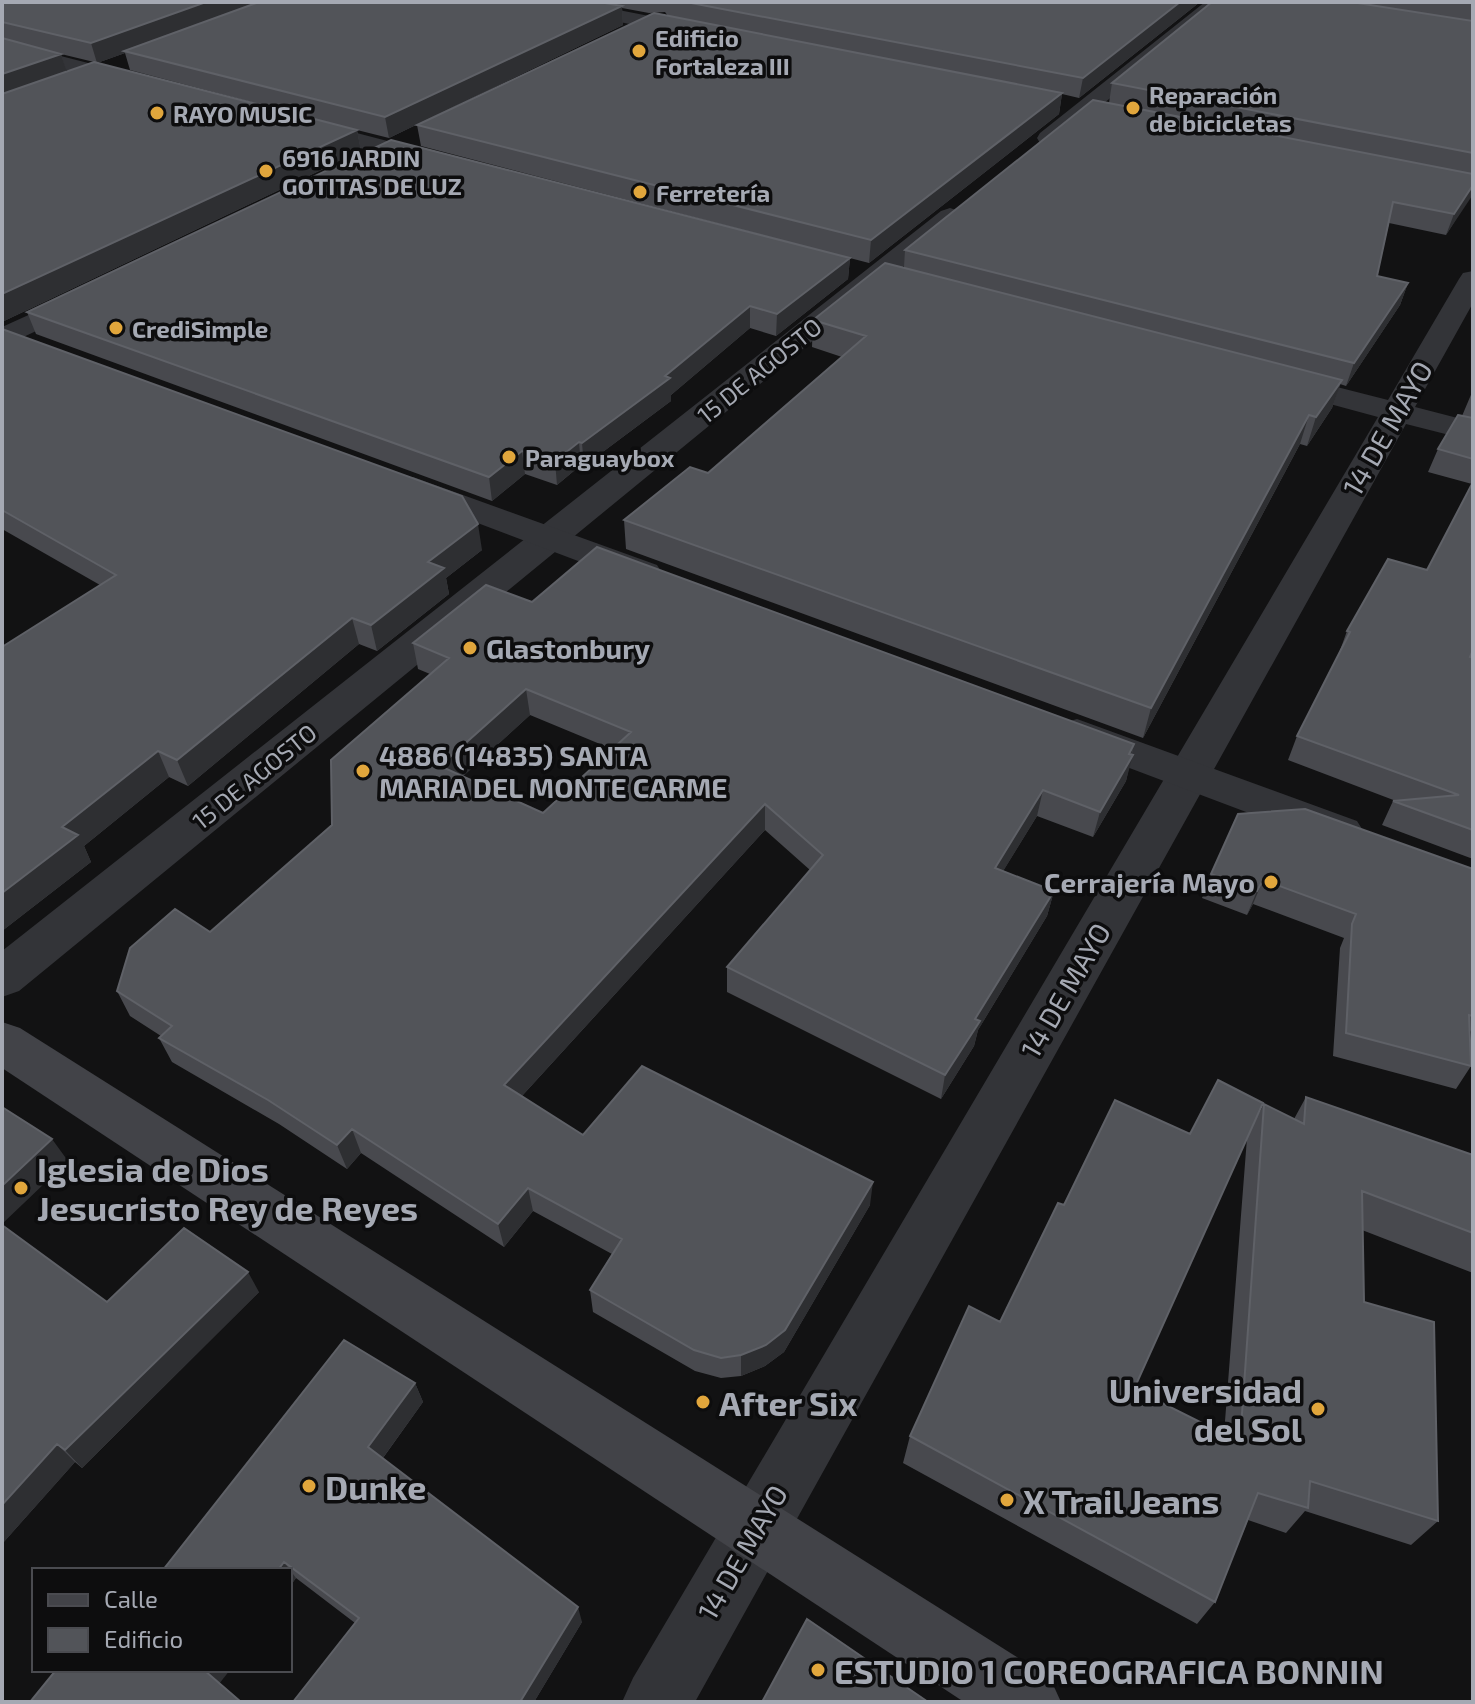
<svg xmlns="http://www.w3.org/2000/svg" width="1475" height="1704" font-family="'Exo 2',sans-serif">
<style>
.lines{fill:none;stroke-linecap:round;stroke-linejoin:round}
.minor{fill:#333438;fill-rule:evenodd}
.tertiary{fill:#333438;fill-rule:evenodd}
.secondary{fill:#424348;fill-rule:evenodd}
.wall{fill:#48494e;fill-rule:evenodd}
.shaded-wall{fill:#2e2f32}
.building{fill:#525459;stroke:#5f6167;stroke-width:2;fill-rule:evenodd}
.poi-dot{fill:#e1a63c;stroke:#0d0d0e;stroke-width:3}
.labels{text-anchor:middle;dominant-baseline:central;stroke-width:7;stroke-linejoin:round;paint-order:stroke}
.far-poi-label{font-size:24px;font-weight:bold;fill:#a5a9b3;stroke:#0d0d0e;text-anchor:start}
.far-street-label{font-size:24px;fill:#a5a9b3;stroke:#0d0d0e}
.street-label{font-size:28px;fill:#a5a9b3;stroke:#0d0d0e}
.poi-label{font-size:28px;font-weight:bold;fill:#a5a9b3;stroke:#0d0d0e;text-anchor:start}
.near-poi-label{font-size:34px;font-weight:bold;fill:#a5a9b3;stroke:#0d0d0e;text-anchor:start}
</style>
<rect width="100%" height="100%" fill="#121213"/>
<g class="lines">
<path class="minor" d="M 540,2 L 578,2 L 700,26 L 710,32 L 700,38 L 549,8 Z
M 1205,2 L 1226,2 L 1056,143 L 1040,143 L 1037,138 L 1040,133 Z
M 2,41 L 143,77 L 146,82 L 135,88 L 2,53 Z
M 303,119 L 445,156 L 449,161 L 445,166 L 437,168 L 295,131 L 292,126 L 295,121 Z
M 950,208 L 959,211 L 963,216 L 959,221 L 19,991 L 2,997 L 2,951 L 941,211 Z
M 1473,271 L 1473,303 L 1415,407 L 1473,422 L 1473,441 L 1406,424 L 695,1702 L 622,1702 L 633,1678 L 1378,417 L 1267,387 L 1263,381 L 1267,375 L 1278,372 L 1388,400 L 1459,279 L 1463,273 Z
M 86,289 L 96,291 L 100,297 L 96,303 L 2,347 L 2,327 Z"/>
<path class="tertiary" d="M 413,477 L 657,565 L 662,573 L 657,581 L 644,584 L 631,581 L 401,494 L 396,487 L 401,480 Z
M 1077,719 L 1357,821 L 1364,832 L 1357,843 L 1342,848 L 1063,743 L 1057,733 L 1063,723 Z"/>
<path class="secondary" d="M 2,1022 L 20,1028 L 1050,1678 L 1061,1702 L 964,1702 L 2,1068 Z"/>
</g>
<path class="wall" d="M 2,2 L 1200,2 L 1079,98 L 1062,94 L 1059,114 L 869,263 L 421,146 L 417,125 L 668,16 L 665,12 L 649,13 L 622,8 L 623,25 L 389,138 L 357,130 L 361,151 L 2,322 ZM 125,53 L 130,70 L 338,125 L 97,63 ZM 61,54 L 94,62 L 66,72 Z
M 1212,2 L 1473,2 L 1473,192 L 1446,235 L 1389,223 L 1377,276 L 1408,283 L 1400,305 L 1346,386 L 1340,384 L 1332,408 L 1307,446 L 1300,444 L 1143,738 L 626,549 L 624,520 L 708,473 L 842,357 L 812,347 L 813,320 L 904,267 L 905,250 L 1109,103 L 1112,83 Z
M 850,258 L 848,279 L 776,336 L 750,328 L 671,395 L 671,401 L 584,466 L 581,465 L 557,485 L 525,474 L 492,501 L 36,334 L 27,312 Z
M 2,329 L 482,550 L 446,578 L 449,594 L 377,651 L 359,644 L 188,786 L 169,777 L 84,846 L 91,862 L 2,931 L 2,647 L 100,585 L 2,529 Z
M 1473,390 L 1473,650 L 1470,657 L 1473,658 L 1473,859 L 1382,825 L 1393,801 L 1396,801 L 1288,760 L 1297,736 L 1338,656 L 1347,631 L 1427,570 L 1472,484 L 1428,472 L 1438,449 L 1462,416 Z
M 532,602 L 1134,744 L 1126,781 L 1093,837 L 1037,816 L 1003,871 L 1054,891 L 1047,916 L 978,1030 L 974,1046 L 941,1099 L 727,992 L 727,967 L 810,870 L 765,830 L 522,1096 L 583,1135 L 870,1205 L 784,1352 L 765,1366 L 741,1376 L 721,1378 L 695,1371 L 593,1312 L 590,1290 L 612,1254 L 533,1211 L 504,1247 L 361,1153 L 347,1169 L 279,1124 L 172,1062 L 159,1038 L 161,1036 L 130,1016 L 117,991 L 210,932 L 332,825 L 430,674 L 418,669 L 413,643 ZM 530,715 L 612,749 L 543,813 L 463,776 Z
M 1473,869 L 1473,1026 L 1470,1032 L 1471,1066 L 1456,1089 L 1333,1056 L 1340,948 L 1344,938 L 1253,904 L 1247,915 L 1202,898 L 1211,874 Z
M 1306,1097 L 1473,1155 L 1473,1273 L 1362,1230 L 1364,1302 L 1438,1521 L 1411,1545 L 1305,1511 L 1286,1533 L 1248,1520 L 1215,1602 L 1197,1624 L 903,1463 L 910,1436 L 1000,1322 L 1064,1205 L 1256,1119 L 1264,1104 L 1294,1119 ZM 1247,1138 L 1224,1434 L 1134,1389 Z
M 2,1225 L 107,1302 L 259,1292 L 82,1468 L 75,1462 L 2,1544 Z
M 415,1383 L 423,1402 L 383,1458 L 582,1622 L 534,1702 L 293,1702 L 355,1623 L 296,1578 L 290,1586 L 290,1570 L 163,1570 Z"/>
<path class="shaded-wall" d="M 206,2 L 261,2 L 124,51 L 125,53 L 97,63 L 91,43 Z
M 1180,2 L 1200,2 L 1079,98 L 1083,78 Z
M 622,6 L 623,25 L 389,138 L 385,117 Z
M 61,54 L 67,73 L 2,97 L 2,74 Z
M 1062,93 L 1059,114 L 869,263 L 871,240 Z
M 357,130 L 361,151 L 2,322 L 2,294 Z
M 1473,185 L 1472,196 L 1446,235 L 1454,214 Z
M 850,258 L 848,279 L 776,336 L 777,314 Z
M 1408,283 L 1400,305 L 1346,386 L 1354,363 Z
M 750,306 L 750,328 L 671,395 L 671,401 L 584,466 L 582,443 Z
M 1342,380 L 1332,408 L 1307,446 L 1316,417 Z
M 1309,415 L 1300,444 L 1143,738 L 1151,708 Z
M 579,442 L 581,465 L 557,485 L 555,461 Z
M 522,451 L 525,474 L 492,501 L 489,477 Z
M 478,524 L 482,550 L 446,578 L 449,594 L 377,651 L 371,625 L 428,562 Z
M 352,618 L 359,644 L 188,786 L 177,760 Z
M 526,689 L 530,715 L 446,792 L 440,766 Z
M 1134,744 L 1129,763 L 1133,755 L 1126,781 L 1093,837 L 1100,812 Z
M 158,751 L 169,777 L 84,846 L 91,862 L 2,931 L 2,893 L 62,827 Z
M 1043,790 L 1037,816 L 989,894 L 995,868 Z
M 765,804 L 765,830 L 510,1109 L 504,1085 Z
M 1263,880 L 1253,904 L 1247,915 L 1257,891 Z
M 1054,891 L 1047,916 L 978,1030 L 974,1046 L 941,1099 L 945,1075 L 975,1019 Z
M 352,1129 L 361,1153 L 347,1169 L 337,1145 Z
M 52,1139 L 68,1161 L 2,1224 L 2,1186 Z
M 873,1182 L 870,1205 L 784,1352 L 765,1366 L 741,1376 L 741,1355 Z
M 528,1188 L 533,1211 L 504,1247 L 498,1224 Z
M 248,1272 L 259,1292 L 82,1468 L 65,1450 Z
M 415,1383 L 423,1402 L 377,1466 L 368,1447 Z
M 57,1444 L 75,1462 L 2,1544 L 2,1505 Z
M 284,1562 L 296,1578 L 290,1586 L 290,1570 L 278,1570 Z
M 578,1607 L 582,1622 L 534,1702 L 520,1702 Z
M 204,1670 L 230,1670 L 219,1684 Z"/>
<path class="building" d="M 2,2 L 206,2 L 91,43 L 2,22 Z
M 259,2 L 599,2 L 622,6 L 385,117 L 124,51 Z
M 686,2 L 1180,2 L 1083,78 Z
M 1212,2 L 1351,2 L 1473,21 L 1473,153 L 1112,83 Z
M 654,13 L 1062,93 L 871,240 L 417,125 Z
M 2,38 L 61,54 L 2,74 Z
M 94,62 L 357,130 L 2,294 L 2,94 Z
M 1093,100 L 1473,174 L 1473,185 L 1454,214 L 1393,202 L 1377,276 L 1408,283 L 1354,363 L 905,250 Z
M 391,140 L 850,258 L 777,314 L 750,306 L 665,376 L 670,378 L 582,443 L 579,442 L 555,461 L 522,451 L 489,477 L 27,312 Z
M 885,263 L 1342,380 L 1316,417 L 1309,415 L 1151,708 L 624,520 L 690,467 L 708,473 L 866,336 L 813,320 Z
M 2,329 L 462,496 L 478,524 L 428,562 L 444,568 L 371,625 L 352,618 L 177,760 L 158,751 L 62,827 L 78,835 L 2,893 L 2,647 L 116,575 L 2,510 Z
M 1458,415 L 1473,418 L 1473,459 L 1438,449 Z
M 1473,482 L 1473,650 L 1470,657 L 1473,658 L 1473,830 L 1393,801 L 1459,795 L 1297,736 L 1350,632 L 1347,631 L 1388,559 L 1427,570 Z
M 597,547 L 1134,744 L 1129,754 L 1133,755 L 1100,812 L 1043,790 L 995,868 L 1054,891 L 975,1019 L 980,1021 L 945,1075 L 727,967 L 823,855 L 765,804 L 504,1085 L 583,1135 L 642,1066 L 873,1182 L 785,1330 L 766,1345 L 741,1355 L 721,1358 L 694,1350 L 590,1290 L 622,1239 L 528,1188 L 498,1224 L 352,1129 L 337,1145 L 268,1100 L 159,1038 L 172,1026 L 117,991 L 130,948 L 175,909 L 210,932 L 332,825 L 331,760 L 449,658 L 413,643 L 486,585 L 532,602 ZM 526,689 L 631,732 L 543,813 L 440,766 Z
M 1305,809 L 1473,869 L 1473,1016 L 1469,1015 L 1471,1066 L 1346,1033 L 1352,924 L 1356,914 L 1263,880 L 1257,891 L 1211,874 L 1238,814 Z
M 1218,1080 L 1263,1103 L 1134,1389 L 1240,1442 L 1264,1104 L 1304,1124 L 1306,1097 L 1473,1155 L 1473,1233 L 1362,1191 L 1364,1302 L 1434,1322 L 1438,1521 L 1310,1481 L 1308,1508 L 1258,1493 L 1215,1602 L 910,1436 L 969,1306 L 1000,1322 L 1058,1203 L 1064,1205 L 1115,1100 L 1190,1134 Z
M 2,1107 L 52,1139 L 2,1186 Z
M 2,1225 L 107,1302 L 184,1228 L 248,1272 L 65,1450 L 57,1444 L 2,1505 Z
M 344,1340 L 415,1383 L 368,1447 L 578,1607 L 520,1702 L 293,1702 L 359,1618 L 284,1562 L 278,1570 L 163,1570 Z
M 807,1619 L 928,1702 L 762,1702 Z
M 56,1670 L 204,1670 L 241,1702 L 30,1702 Z"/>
<g class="poi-dot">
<circle cx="639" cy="51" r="8"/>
<circle cx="1133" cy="108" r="8"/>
<circle cx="157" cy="113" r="8"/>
<circle cx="266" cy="171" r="8"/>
<circle cx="640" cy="192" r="8"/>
<circle cx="116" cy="328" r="8"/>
<circle cx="509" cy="457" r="8"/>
<circle cx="470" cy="648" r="8"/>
<circle cx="363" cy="771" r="8"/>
<circle cx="1271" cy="882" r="8"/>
<circle cx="21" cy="1188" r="8"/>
<circle cx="703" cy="1402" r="8"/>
<circle cx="1318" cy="1409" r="8"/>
<circle cx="309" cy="1486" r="8"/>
<circle cx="1007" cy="1500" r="8"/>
<circle cx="818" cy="1670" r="8"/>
</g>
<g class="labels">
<g class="far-poi-label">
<text x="655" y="37">Edificio<tspan x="655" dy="28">Fortaleza III</tspan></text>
<text x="1149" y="94">Reparación<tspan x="1149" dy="28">de bicicletas</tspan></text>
<text x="173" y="113">RAYO MUSIC</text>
<text x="282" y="157">6916 JARDIN<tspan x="282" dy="28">GOTITAS DE LUZ</tspan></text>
<text x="656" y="192">Ferretería</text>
<text x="132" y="328">CrediSimple</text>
<text x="525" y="457">Paraguaybox</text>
</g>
<g class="far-street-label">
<text transform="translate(759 370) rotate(-39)">15 DE AGOSTO</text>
<text transform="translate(254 776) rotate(-39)">15 DE AGOSTO</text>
</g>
<g class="street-label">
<text transform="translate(1387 428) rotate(-60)">14 DE MAYO</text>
<text transform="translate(1065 990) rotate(-60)">14 DE MAYO</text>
<text transform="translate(742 1552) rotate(-60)">14 DE MAYO</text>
</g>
<g class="poi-label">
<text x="486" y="648">Glastonbury</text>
<text x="379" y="755">4886 (14835) SANTA<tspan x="379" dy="32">MARIA DEL MONTE CARME</tspan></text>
<text x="1255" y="882" text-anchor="end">Cerrajería Mayo</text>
</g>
<g class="near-poi-label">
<text x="37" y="1168">Iglesia de Dios<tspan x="37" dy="39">Jesucristo Rey de Reyes</tspan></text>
<text x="1302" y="1389" text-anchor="end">Universidad<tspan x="1302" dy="39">del Sol</tspan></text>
<text x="719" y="1402">After Six</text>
<text x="325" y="1486">Dunke</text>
<text x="1023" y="1500">X Trail Jeans</text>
<text x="834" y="1670">ESTUDIO 1 COREOGRAFICA BONNIN</text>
</g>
</g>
<rect width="1475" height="1704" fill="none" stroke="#a5a9b3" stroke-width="8"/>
<rect x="32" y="1568" width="260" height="104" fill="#0d0d0e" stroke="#4a4b50" stroke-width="2"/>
<rect x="48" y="1594" width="40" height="12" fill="#424348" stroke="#4a4b50" stroke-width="2"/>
<text x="104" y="1608" font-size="24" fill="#a5a9b3">Calle</text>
<rect x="48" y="1628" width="40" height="24" fill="#525459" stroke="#4a4b50" stroke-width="2"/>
<text x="104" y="1648" font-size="24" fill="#a5a9b3">Edificio</text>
</svg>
